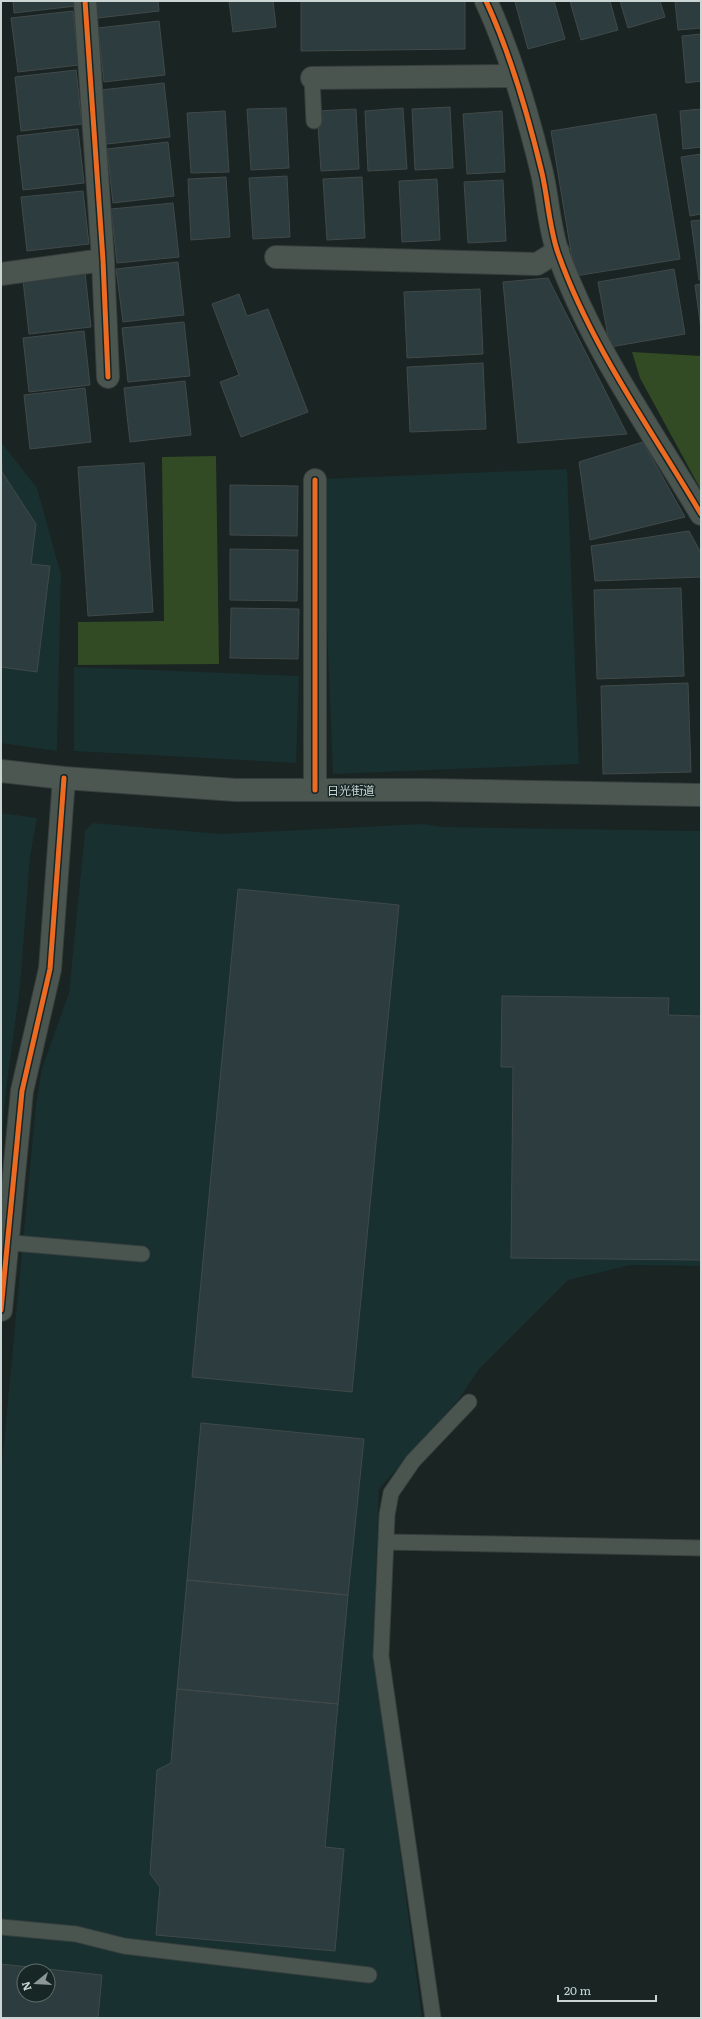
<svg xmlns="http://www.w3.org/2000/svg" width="702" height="2019" font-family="Literata,'Noto Sans JP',serif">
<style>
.built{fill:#18302f;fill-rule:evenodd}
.forest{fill:#334b24}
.building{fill:#2d3c3e;stroke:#414949;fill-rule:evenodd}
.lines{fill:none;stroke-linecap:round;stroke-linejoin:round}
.service-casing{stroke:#373f3e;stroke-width:17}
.minor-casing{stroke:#373f3e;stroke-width:24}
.secondary-casing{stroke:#373f3e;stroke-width:24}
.service{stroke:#4b5550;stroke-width:15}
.minor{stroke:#4b5550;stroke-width:22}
.secondary{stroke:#4c5752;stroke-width:22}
.cycleway-casing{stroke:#172726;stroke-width:8}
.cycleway{stroke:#ed6a23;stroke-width:5}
.labels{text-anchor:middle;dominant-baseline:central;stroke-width:3;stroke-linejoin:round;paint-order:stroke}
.street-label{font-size:12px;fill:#cbd5d4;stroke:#172726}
</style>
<rect width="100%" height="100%" fill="#1a2422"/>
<path class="built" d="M 1,442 L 37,488 L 61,574 L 57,751 L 1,743 Z
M 567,469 L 579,764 L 333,774 L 321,479 Z
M 74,667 L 299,676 L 296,763 L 74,751 Z
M 1,813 L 37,818 L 30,857 L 20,988 L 6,1089 L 1,1145 Z
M 93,823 L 221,834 L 423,824 L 445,827 L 701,831 L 701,1266 L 631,1265 L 568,1280 L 479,1369 L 459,1399 L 379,1489 L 373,1647 L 422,2018 L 1,2018 L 1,1474 L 36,1104 L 42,1068 L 69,993 L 85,831 ZM 24,1971 L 48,1971 L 48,1995 L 24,1995 Z"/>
<path class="forest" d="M 632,352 L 701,356 L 701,490 L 640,378 Z
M 216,456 L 219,664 L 78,665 L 78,622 L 164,621 L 162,457 Z"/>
<path class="building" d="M 13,1 L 75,1 L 76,6 L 14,13 Z
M 96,1 L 158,1 L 159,11 L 98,18 Z
M 229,1 L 273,1 L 276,27 L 233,32 Z
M 301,1 L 465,1 L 465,49 L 301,51 Z
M 518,1 L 554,1 L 565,39 L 528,49 L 515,2 Z
M 570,1 L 610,1 L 618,30 L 581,40 Z
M 620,1 L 660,1 L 665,17 L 628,28 Z
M 675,1 L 701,1 L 701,28 L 678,30 Z
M 73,11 L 79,65 L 18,72 L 11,18 Z
M 159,21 L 165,75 L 104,82 L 98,28 Z
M 701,34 L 701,81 L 686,83 L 682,36 Z
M 76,70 L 82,124 L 21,131 L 15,77 Z
M 164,83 L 170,137 L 107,144 L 101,90 Z
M 450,107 L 453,168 L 415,170 L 412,109 Z
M 286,108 L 289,168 L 251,170 L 247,109 Z
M 403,108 L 407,169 L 368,171 L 365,111 Z
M 356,109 L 359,169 L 321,171 L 317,111 Z
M 701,109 L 701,147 L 683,149 L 680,111 Z
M 225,111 L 229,172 L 191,173 L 187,113 Z
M 502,111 L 505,172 L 467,174 L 463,114 Z
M 656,114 L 680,259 L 575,276 L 551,131 Z
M 78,129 L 84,183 L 23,190 L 17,136 Z
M 168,142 L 174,196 L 113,203 L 107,149 Z
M 701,154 L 701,214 L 690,216 L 681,157 Z
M 287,176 L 290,237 L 253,239 L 249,178 Z
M 226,177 L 230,237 L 191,240 L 188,179 Z
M 362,177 L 365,238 L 327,240 L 323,179 Z
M 437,179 L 440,240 L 402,242 L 399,181 Z
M 503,180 L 506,241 L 468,243 L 464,182 Z
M 83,191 L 89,244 L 27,251 L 21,197 Z
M 173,203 L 179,257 L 117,263 L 111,209 Z
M 701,220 L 701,280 L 699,280 L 691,221 Z
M 178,262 L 184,315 L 123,322 L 116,269 Z
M 674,269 L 685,334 L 610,347 L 598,282 Z
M 85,273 L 91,327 L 29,334 L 23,280 Z
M 548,278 L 627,434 L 518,443 L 503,282 Z
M 701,284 L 701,329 L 695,285 Z
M 480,289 L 483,354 L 407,358 L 404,292 Z
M 239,294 L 247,316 L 268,309 L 308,412 L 241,437 L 220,382 L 239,375 L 212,304 Z
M 184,322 L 190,376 L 128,382 L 122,328 Z
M 84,331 L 90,385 L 29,392 L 23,338 Z
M 483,363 L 486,429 L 410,432 L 407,367 Z
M 185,381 L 191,435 L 130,442 L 124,388 Z
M 85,388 L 91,442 L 30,449 L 24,395 Z
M 1,440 L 2,472 L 36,524 L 31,564 L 50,566 L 37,672 L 1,667 Z
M 643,442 L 685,517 L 590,540 L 579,462 Z
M 144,463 L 153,612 L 88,616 L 78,467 Z
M 230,485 L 298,486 L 297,536 L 230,535 Z
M 689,531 L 701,553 L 701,577 L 595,581 L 591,546 Z
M 230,549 L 298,550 L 297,601 L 230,600 Z
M 681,588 L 684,676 L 597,679 L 594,590 Z
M 231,608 L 299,609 L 298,659 L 230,658 Z
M 688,683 L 691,772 L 603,774 L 601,686 Z
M 238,889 L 399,905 L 352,1392 L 192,1377 Z
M 502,996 L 669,998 L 668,1015 L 701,1016 L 701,1260 L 511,1258 L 513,1067 L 501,1067 Z
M 201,1423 L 364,1439 L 348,1595 L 187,1580 Z
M 187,1580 L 348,1595 L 338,1704 L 177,1689 Z
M 177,1689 L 338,1704 L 325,1847 L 344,1849 L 335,1951 L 156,1935 L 160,1887 L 150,1874 L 157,1770 L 171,1763 Z
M 1,1964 L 102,1975 L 98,2018 L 1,2018 ZM 24,1971 L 48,1971 L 48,1995 L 24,1995 Z"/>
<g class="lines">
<g class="service-casing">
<path id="service" d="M 312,78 L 314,121
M 1,1242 L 142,1254
M 386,1542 L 701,1548
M 1,1927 L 76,1934 L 124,1946 L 369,1975
M 433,2018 L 381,1656 L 387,1515 L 391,1493 L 413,1461 L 469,1402"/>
</g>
<g class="minor-casing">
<path id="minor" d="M 85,1 L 103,260 L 108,377
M 486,1 C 511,55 528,115 542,173 C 548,199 549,227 558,253 C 591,347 651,429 701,514
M 312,78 L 515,76
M 276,257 L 537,264 L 558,251
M 1,274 L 103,260
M 315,790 L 315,480
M 1,1310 L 22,1091 L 50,969 L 64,778"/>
</g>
<g class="secondary-casing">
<path id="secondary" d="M 1,771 L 64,778 L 235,790 L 426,790 L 701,795"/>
</g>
<use href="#service" class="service"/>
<use href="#minor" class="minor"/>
<use href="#secondary" class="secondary"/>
<g class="cycleway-casing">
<path id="cycleway" d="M 85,1 L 103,260 L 108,377
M 486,1 C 511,55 528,115 542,173 C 548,199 549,227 558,253 C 591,347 651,429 701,514
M 315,790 L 315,480
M 1,1310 L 22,1091 L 50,969 L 64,778"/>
</g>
<use href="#cycleway" class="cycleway"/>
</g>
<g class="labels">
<g class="street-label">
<text x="351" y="790">日光街道</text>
</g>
</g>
<rect width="702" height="2019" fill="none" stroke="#cbd5d4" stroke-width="4"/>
<g transform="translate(36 1983) rotate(252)"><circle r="19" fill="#172726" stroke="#5f6d6c"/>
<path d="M0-3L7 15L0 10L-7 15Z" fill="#8d9796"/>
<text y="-6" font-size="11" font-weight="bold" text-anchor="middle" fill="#cbd5d4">N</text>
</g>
<path d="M558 1995v6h98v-6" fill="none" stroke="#cbd5d4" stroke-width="2"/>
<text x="564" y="1995" font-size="12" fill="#cbd5d4" stroke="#172726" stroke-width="3" paint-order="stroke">20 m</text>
</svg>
